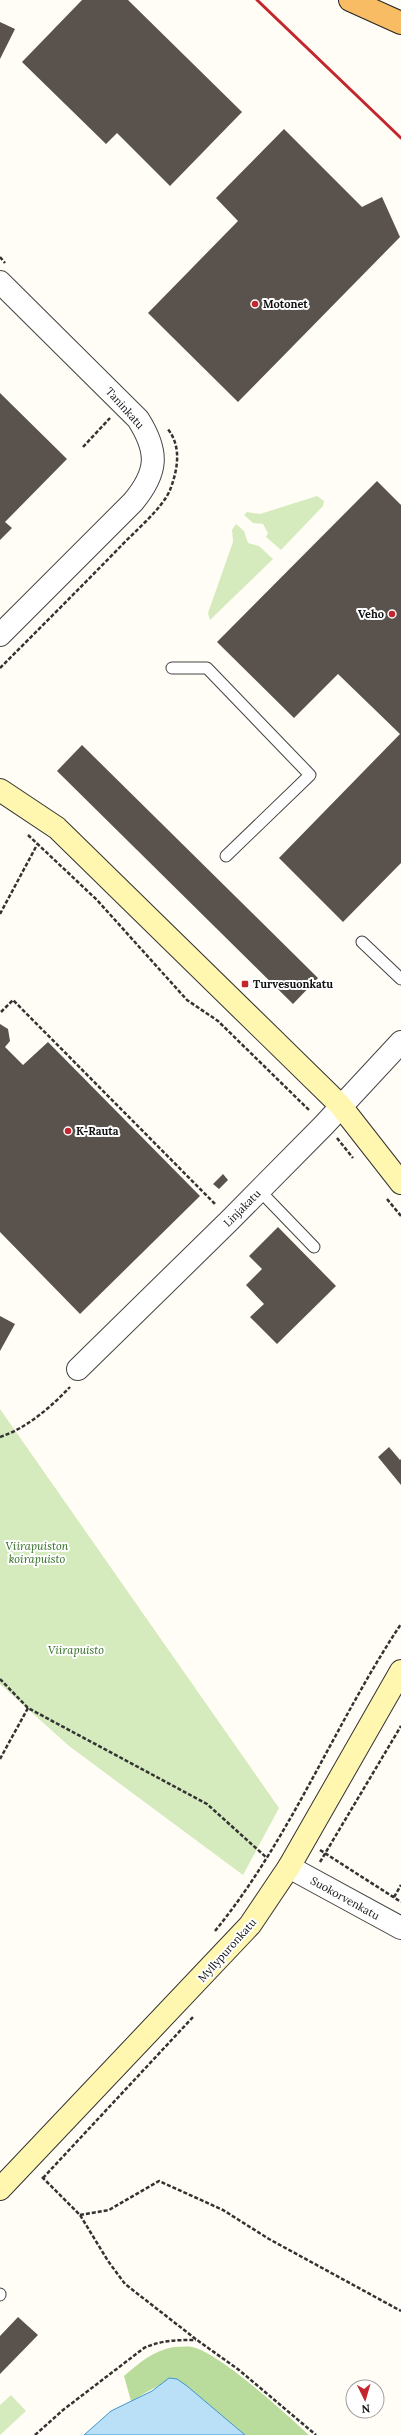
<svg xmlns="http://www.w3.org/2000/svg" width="401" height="2435" font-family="Lora,serif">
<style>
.green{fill:#d5ebbd}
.forest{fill:#b9dc9c}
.water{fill:#b9e0f7;stroke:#3f96cf}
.building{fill:#5a524d}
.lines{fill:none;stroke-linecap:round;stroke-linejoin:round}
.service-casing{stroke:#444;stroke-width:13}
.minor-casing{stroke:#444;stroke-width:24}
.secondary-casing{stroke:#333;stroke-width:24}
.trunk-casing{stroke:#222;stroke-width:24}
.path{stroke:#333;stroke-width:2.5;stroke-dasharray:4 2;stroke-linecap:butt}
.service{stroke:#fff;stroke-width:11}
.minor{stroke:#fff;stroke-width:22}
.secondary{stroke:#fff6b0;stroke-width:22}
.trunk{stroke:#f7bc64;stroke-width:22}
.rail{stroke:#c4262e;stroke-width:3}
.poi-dot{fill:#c4262e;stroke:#fff;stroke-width:1.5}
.labels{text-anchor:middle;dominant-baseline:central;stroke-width:4;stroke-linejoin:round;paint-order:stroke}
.poi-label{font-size:11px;font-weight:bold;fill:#111;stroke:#fff;text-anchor:start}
.street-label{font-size:11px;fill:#111;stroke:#fff}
.park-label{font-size:11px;font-style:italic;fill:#2f6b1f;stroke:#fff}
</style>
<rect width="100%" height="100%" fill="#fffdf5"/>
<path class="green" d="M 317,496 L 324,501 L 323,506 L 281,550 L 266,537 L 268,533 L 263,524 L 253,523 L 244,515 L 247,512 L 260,514 Z
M 236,524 L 244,531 L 248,543 L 259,546 L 273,559 L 210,620 L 208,613 L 233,542 L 232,530 Z
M 0,1409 L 279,1808 L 243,1875 L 69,1746 L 0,1684 Z
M 11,2395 L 26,2411 L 0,2435 L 0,2405 Z"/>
<path class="forest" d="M 174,2347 C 180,2347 187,2346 192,2347 C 220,2353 286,2414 309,2435 L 245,2435 L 177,2379 C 160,2382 147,2393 131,2401 L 124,2376 C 140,2362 153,2351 174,2347 Z"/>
<path class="water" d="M 169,2378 L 177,2379 L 187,2386 L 245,2435 L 84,2435 L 111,2411 L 152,2391 Z"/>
<path class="building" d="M 82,0 L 128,0 L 242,112 L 170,186 L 117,133 L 106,144 L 22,62 Z
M 0,22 L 15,29 L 0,59 Z
M 284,129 L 362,207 L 382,197 L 400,237 L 238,402 L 148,313 L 238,221 L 216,198 Z
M 0,393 L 67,459 L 5,522 L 12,528 L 0,540 Z
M 377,481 L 401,505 L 401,863 L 343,922 L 279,858 L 400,734 L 338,674 L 294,718 L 217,642 Z
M 82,745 L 318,978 L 293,1004 L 57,771 Z
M 0,1024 L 8,1029 L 10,1041 L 5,1047 L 23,1065 L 48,1042 L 200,1196 L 80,1314 L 0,1232 Z
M 223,1174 L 228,1180 L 219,1189 L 213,1184 Z
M 278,1227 L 336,1286 L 277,1344 L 250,1317 L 264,1304 L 246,1285 L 262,1269 L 249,1256 Z
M 0,1316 L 15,1324 L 0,1351 Z
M 389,1447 L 400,1460 L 401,1459 L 401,1485 L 378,1457 Z
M 18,2317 L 38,2335 L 0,2374 L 0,2336 Z"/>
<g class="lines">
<g class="service-casing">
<path id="service" d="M 172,668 L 207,668 L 310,775 L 226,856
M 362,942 L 401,979
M 259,1190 L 314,1247
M 0,2295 L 0,2294"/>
</g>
<g class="minor-casing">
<path id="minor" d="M 0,282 L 138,419 C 159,452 158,472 133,502 L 0,635
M 78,1369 L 230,1220 L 324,1125 L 401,1042
M 289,1867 L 401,1928"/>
</g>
<g class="secondary-casing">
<path id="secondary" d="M 0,790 L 57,828 L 340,1105 L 401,1183
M 0,2189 L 250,1925 L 289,1867 L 401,1671"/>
</g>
<g class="trunk-casing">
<path id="trunk" d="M 350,0 L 401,23"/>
</g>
<path class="path" d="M 0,257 L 5,263
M 83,447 L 110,418
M 0,668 C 40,628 80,588 120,547 C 134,532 162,509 170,490 C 178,469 182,446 167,428
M 28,835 L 97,900 L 187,1000 L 218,1021 L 310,1111
M 0,914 L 38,843
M 1,1012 L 13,1000 L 216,1205
M 337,1138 L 353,1158
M 387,1199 L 401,1216
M 0,1437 C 27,1428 51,1407 70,1387
M 0,1679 L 28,1708 L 207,1804 L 267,1858
M 0,1759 L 28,1708
M 320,1850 L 401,1902
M 320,1862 L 401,1726
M 394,1897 L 401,1885
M 215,1931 C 291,1838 335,1723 401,1624
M 42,2177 L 80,2215 L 108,2261 L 125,2284 L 197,2340 L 239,2370 L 316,2435
M 43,2178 L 193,2017
M 80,2215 L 109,2210 L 159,2181 L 223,2210 L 269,2239 L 401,2311
M 35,2435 L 63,2410 L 144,2348 C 161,2340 178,2340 196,2340"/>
<use href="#service" class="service"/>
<use href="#minor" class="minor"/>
<use href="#secondary" class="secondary"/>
<use href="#trunk" class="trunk"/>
<path class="rail" d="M 257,0 L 401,138"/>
</g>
<g class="poi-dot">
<circle cx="255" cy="304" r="4"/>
<circle cx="392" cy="614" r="4"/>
<rect x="241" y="980" width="8" height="8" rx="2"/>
<circle cx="68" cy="1131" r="4"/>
</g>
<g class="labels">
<g class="poi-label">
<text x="263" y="304">Motonet</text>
<text x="384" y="614" text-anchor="end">Veho</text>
<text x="253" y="984">Turvesuonkatu</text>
<text x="76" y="1131">K-Rauta</text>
</g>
<g class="street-label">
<text transform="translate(125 408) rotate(48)">Taninkatu</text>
<text transform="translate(242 1208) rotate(-45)">Linjakatu</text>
<text transform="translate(345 1898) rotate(29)">Suokorvenkatu</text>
<text transform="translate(227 1950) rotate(-48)">Myllypuronkatu</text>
</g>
<g class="park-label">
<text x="37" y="1546">Viirapuiston<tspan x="37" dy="13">koirapuisto</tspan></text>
<text x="76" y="1650">Viirapuisto</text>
</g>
</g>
<g transform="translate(365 2399) rotate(175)"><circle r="19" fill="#ffffff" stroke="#a0a0a0"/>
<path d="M0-3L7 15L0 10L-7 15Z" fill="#c4262e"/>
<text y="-6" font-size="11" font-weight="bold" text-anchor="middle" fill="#111111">N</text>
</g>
</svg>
